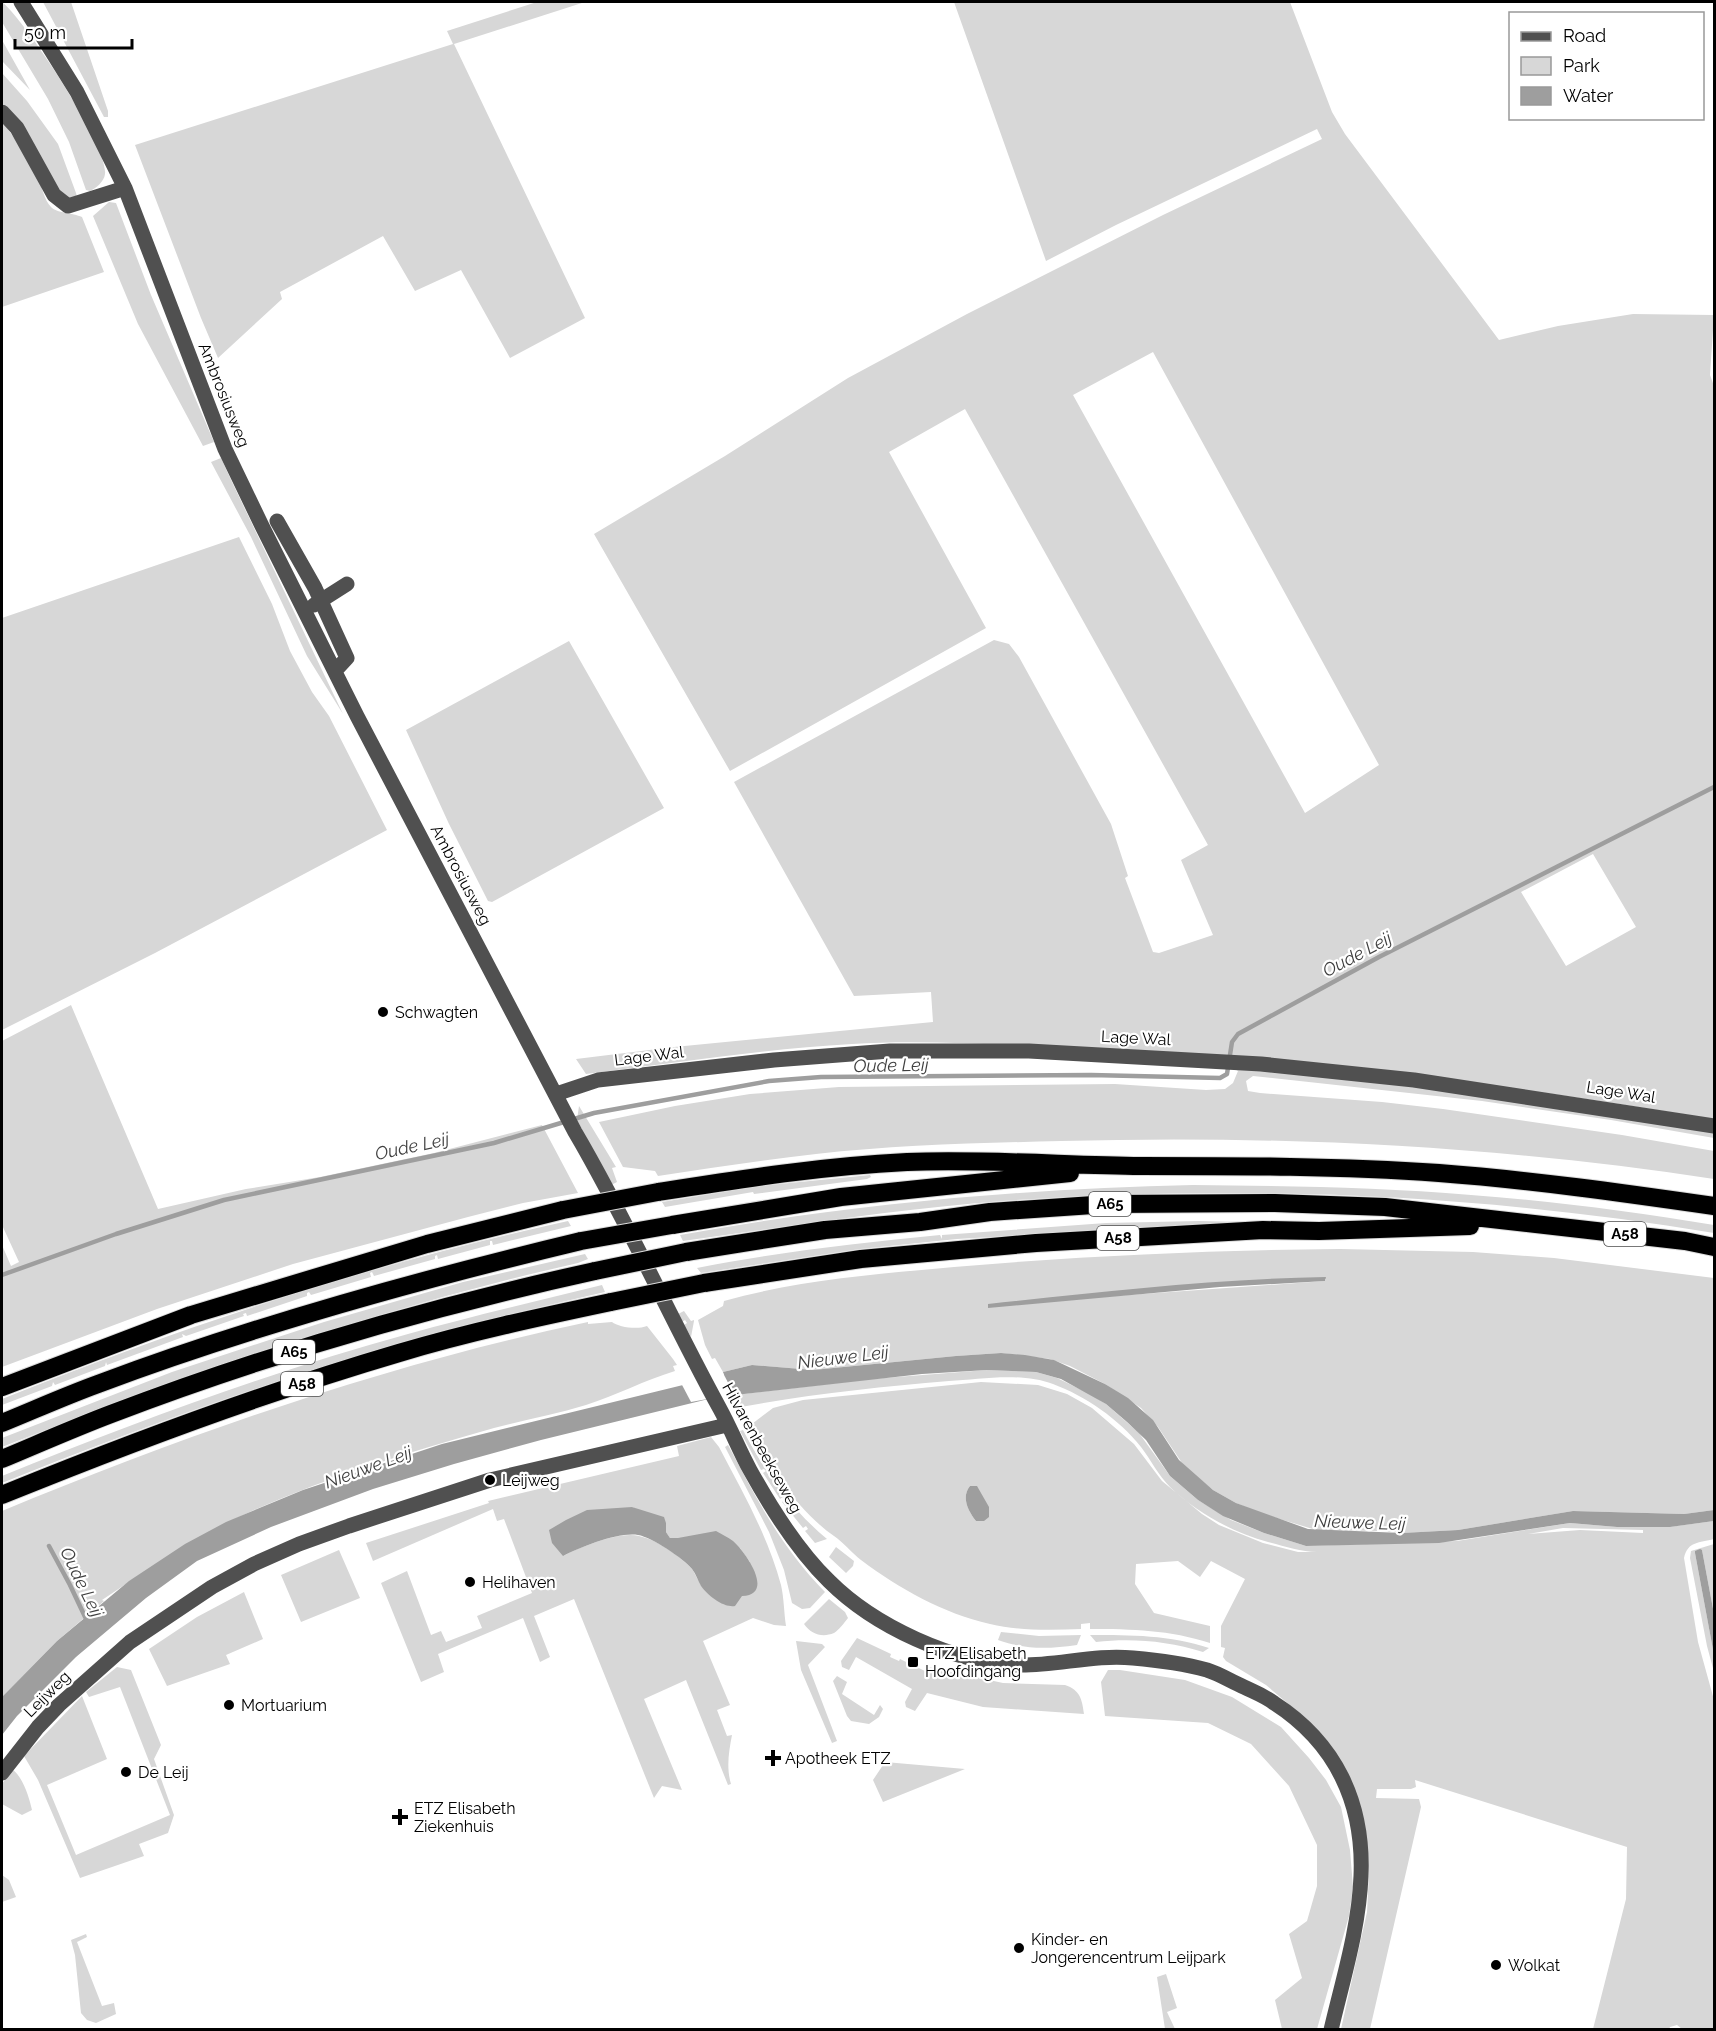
<svg xmlns="http://www.w3.org/2000/svg" width="1716" height="2031" font-family="Raleway,sans-serif">
<style>
.green{fill:#d7d7d7;fill-rule:evenodd}
.water{fill:#9e9e9e}
.pier{fill:#fff}
.lines{fill:none;stroke-linecap:round;stroke-linejoin:round}
.stream{stroke:#9e9e9e;stroke-width:4.5}
.highway-casing{stroke:#dbdbdb;stroke-width:20}
.minor{stroke:#505050;stroke-width:15}
.highway{stroke:#000;stroke-width:18}
.highway-bridge-casing{stroke:#dbdbdb;stroke-width:20;stroke-linecap:butt}
.highway-bridge{stroke:#000;stroke-width:18}
.poi-dot{fill:#000;stroke:#fff;stroke-width:2}
.labels{text-anchor:middle;dominant-baseline:central;stroke-width:4.5;stroke-linejoin:round;paint-order:stroke}
.shield{fill:#fff;stroke:#4c4c4c;stroke-width:1.5}
.shield-label{font-size:15px;font-weight:bold;fill:#000}
.street-label{font-size:16px;fill:#000;stroke:#fff}
.poi-label{font-size:16px;fill:#000;stroke:#fff;text-anchor:start}
.water-label{font-size:18px;font-style:italic;fill:#3f3f3f;stroke:#fff}
</style>
<rect width="100%" height="100%" fill="#fff"/>
<path class="green" d="M 2,2 C 24,19 109,147 105,174 C 104,182 96,188 90,191 L 86,190 L 69,142 L 48,99 L 2,22 Z
M 43,2 L 71,2 L 108,111 L 108,117 L 104,117 Z
M 537,2 L 585,2 L 454,44 L 585,318 L 510,358 L 461,270 L 415,291 L 383,236 L 280,292 L 282,299 L 218,358 L 201,318 L 135,145 L 453,44 L 447,31 Z
M 954,2 L 1290,2 L 1332,112 L 1345,134 L 1499,340 L 1558,326 L 1633,314 L 1714,315 L 1710,375 L 1714,386 L 1714,1119 C 1491,1083 1267,1052 1040,1046 C 977,1044 915,1040 852,1044 C 763,1049 674,1063 586,1074 L 576,1059 L 674,1047 L 933,1022 L 931,992 L 854,996 L 734,782 L 994,640 L 1009,644 L 1019,657 L 1111,824 L 1128,876 L 1125,878 L 1153,952 L 1159,953 L 1213,935 L 1181,860 L 1208,845 L 965,409 L 889,452 L 986,628 L 730,771 L 594,534 L 725,456 L 848,378 L 967,314 L 1163,215 L 1322,139 L 1317,129 L 1116,225 L 1046,261 ZM 1153,352 L 1379,765 L 1305,813 L 1073,395 ZM 1593,854 L 1636,927 L 1566,966 L 1521,892 Z
M 2,40 L 30,90 L 2,61 Z
M 2,73 L 27,101 L 58,144 L 76,193 L 77,197 L 74,201 L 62,196 L 2,102 Z
M 2,121 C 15,139 28,157 37,177 C 42,186 44,200 51,207 C 56,213 73,213 82,217 L 104,272 L 2,307 Z
M 109,202 L 116,203 L 151,295 L 214,442 L 203,446 L 138,324 L 93,216 Z
M 221,458 L 232,482 L 343,714 L 307,656 L 251,537 L 211,462 Z
M 239,537 L 272,604 L 290,651 L 312,692 L 329,716 L 387,830 L 155,953 L 2,1030 L 2,618 Z
M 569,641 L 664,808 L 492,902 L 488,901 L 449,824 L 406,730 Z
M 71,1005 L 158,1209 L 246,1189 L 320,1177 L 434,1153 L 542,1125 L 578,1193 L 523,1203 L 468,1217 L 293,1264 L 157,1309 L 2,1367 L 2,1245 L 11,1266 L 19,1262 L 2,1225 L 2,1041 Z
M 1229,1066 L 1418,1086 L 1714,1131 L 1714,1138 L 1611,1120 L 1482,1101 L 1253,1076 L 1246,1081 L 1248,1091 L 1260,1093 L 1382,1102 L 1443,1109 L 1622,1135 L 1714,1151 L 1714,1179 C 1498,1146 1280,1135 1061,1141 C 979,1143 897,1145 816,1154 C 763,1160 710,1168 658,1176 L 655,1171 L 623,1167 L 599,1122 L 675,1106 L 750,1094 L 839,1087 L 1115,1084 L 1206,1090 L 1225,1089 L 1233,1083 L 1238,1071 Z
M 579,1106 L 616,1167 L 612,1168 L 617,1182 L 611,1185 L 577,1120 Z
M 870,1175 L 871,1177 L 867,1179 L 754,1194 L 753,1192 L 665,1207 L 662,1202 L 760,1186 Z
M 1193,1185 C 1286,1186 1378,1187 1471,1195 C 1552,1201 1634,1212 1714,1225 L 1714,1233 C 1480,1194 1240,1184 1003,1201 C 896,1209 790,1226 683,1241 L 680,1235 C 850,1204 1020,1189 1193,1185 Z
M 568,1221 L 571,1226 L 493,1245 L 492,1241 L 490,1241 L 490,1245 L 438,1259 L 437,1255 L 435,1256 L 435,1259 L 374,1276 L 372,1272 L 370,1273 L 371,1277 L 311,1295 L 309,1292 L 307,1293 L 307,1296 L 247,1316 L 246,1313 L 243,1314 L 244,1316 L 186,1336 L 182,1334 L 183,1337 L 107,1365 L 106,1362 L 105,1366 L 55,1385 L 53,1382 L 52,1386 L 2,1405 L 2,1399 C 186,1325 374,1263 568,1221 Z
M 1199,1221 L 1246,1222 L 957,1239 L 860,1249 L 701,1273 L 697,1268 C 777,1252 859,1243 940,1235 L 942,1239 L 942,1235 L 1106,1223 Z
M 1340,1249 L 1473,1252 L 1554,1258 L 1714,1278 L 1714,1510 L 1684,1514 L 1573,1511 L 1458,1530 L 1402,1533 L 1380,1531 L 1316,1530 L 1260,1513 L 1236,1503 L 1213,1490 L 1184,1466 L 1158,1427 L 1141,1408 L 1105,1384 L 1070,1366 L 1050,1359 L 1001,1353 L 956,1356 L 813,1370 L 752,1365 L 723,1372 L 715,1358 L 712,1359 L 705,1345 L 698,1320 L 723,1306 L 724,1301 C 798,1280 878,1274 954,1267 C 1082,1256 1211,1250 1340,1249 ZM 1326,1279 L 1325,1281 L 988,1305 L 1174,1287 Z
M 585,1254 L 588,1259 L 578,1263 C 380,1308 190,1374 2,1447 L 2,1438 L 172,1372 L 324,1322 L 463,1282 Z
M 602,1285 L 605,1292 C 546,1306 486,1319 428,1335 C 283,1376 141,1427 2,1483 L 2,1476 C 135,1422 270,1372 408,1334 C 472,1316 537,1301 602,1285 Z
M 684,1311 L 691,1321 L 694,1320 L 694,1321 L 691,1337 L 684,1325 L 687,1323 L 685,1320 L 682,1322 L 678,1314 Z
M 588,1322 L 588,1324 L 612,1322 C 618,1327 637,1330 647,1326 L 673,1359 L 677,1365 L 673,1366 L 675,1371 C 645,1380 617,1395 586,1405 C 556,1414 525,1420 494,1428 C 413,1451 331,1476 254,1510 C 200,1534 151,1567 102,1600 L 104,1601 L 57,1641 L 2,1697 L 2,1511 C 191,1433 387,1364 588,1322 Z
M 987,1370 L 1036,1372 L 1057,1378 L 1090,1394 L 1106,1404 L 1139,1433 L 1170,1476 L 1198,1500 L 1231,1520 L 1264,1533 L 1306,1546 L 1457,1541 L 1570,1523 L 1617,1527 L 1669,1527 L 1714,1521 L 1714,1539 C 1699,1543 1688,1541 1684,1558 L 1698,1642 L 1714,1700 L 1714,2029 L 1682,2029 L 1677,2025 L 1670,2027 L 1669,2029 L 1593,2029 L 1626,1899 L 1627,1847 L 1415,1780 L 1416,1787 L 1411,1789 L 1377,1789 L 1376,1798 L 1419,1799 L 1421,1807 L 1370,2029 L 1341,2029 L 1367,1912 L 1369,1872 L 1364,1832 L 1298,1712 L 1266,1685 L 1226,1661 L 1223,1657 L 1225,1648 L 1221,1647 L 1221,1626 L 1245,1579 L 1211,1561 L 1200,1577 L 1178,1561 L 1136,1564 L 1135,1584 L 1154,1613 L 1210,1626 L 1210,1643 C 1170,1630 1132,1629 1090,1629 L 1090,1623 L 1081,1624 L 1081,1629 C 1051,1630 1020,1631 990,1624 C 942,1613 900,1589 861,1560 C 852,1553 842,1541 834,1536 C 815,1523 795,1501 781,1481 C 769,1464 758,1445 748,1427 L 773,1408 L 803,1400 L 981,1382 L 1038,1385 L 1067,1394 L 1092,1408 L 1134,1444 L 1162,1481 L 1202,1514 L 1219,1525 L 1263,1543 L 1298,1552 L 1317,1552 C 1301,1552 1284,1546 1268,1542 C 1232,1532 1197,1513 1170,1487 C 1158,1475 1151,1460 1141,1447 C 1119,1419 1085,1396 1053,1384 C 1021,1372 981,1379 949,1381 C 879,1387 810,1394 741,1407 L 735,1395 L 871,1379 ZM 970,1486 L 984,1521 L 976,1521 C 968,1511 961,1497 970,1486 ZM 1563,1528 L 1643,1530 L 1643,1533 L 1580,1530 L 1528,1534 Z
M 743,1430 C 764,1471 791,1509 827,1539 L 815,1543 L 805,1531 L 808,1529 L 806,1526 L 803,1528 L 782,1502 L 785,1500 L 783,1497 L 780,1499 L 763,1473 L 766,1471 L 764,1469 L 761,1470 L 740,1431 Z
M 711,1437 L 719,1447 C 742,1491 768,1536 781,1585 C 784,1598 784,1613 786,1626 L 774,1625 L 753,1618 L 703,1641 L 730,1705 L 717,1710 L 727,1736 L 732,1735 C 729,1751 726,1767 731,1784 L 728,1785 L 686,1680 L 644,1699 L 682,1790 L 662,1786 L 654,1798 L 574,1599 L 534,1616 L 550,1657 L 540,1662 L 523,1618 L 438,1654 L 444,1672 L 421,1682 L 381,1583 L 407,1571 L 431,1635 L 441,1631 L 446,1642 L 482,1628 L 477,1616 L 532,1593 L 504,1519 L 497,1521 L 493,1509 L 373,1561 L 366,1543 L 489,1503 L 488,1501 L 679,1456 L 677,1446 ZM 632,1507 L 666,1523 L 666,1532 L 670,1538 L 740,1548 L 750,1562 L 730,1606 C 720,1602 710,1597 703,1588 C 698,1582 696,1574 691,1568 C 678,1555 658,1540 639,1536 C 619,1531 581,1547 563,1556 Z
M 728,1445 C 758,1501 780,1546 825,1592 L 810,1608 L 802,1609 L 792,1603 L 784,1570 L 769,1532 L 725,1447 Z
M 1714,1544 L 1714,1614 L 1702,1550 L 1695,1553 L 1714,1655 L 1714,1672 L 1707,1646 L 1690,1558 L 1691,1551 Z
M 836,1547 L 854,1561 L 853,1566 L 846,1573 L 829,1557 Z
M 339,1550 L 360,1598 L 301,1622 L 281,1575 Z
M 244,1592 L 263,1639 L 226,1655 L 230,1664 L 167,1686 L 149,1649 L 197,1617 Z
M 829,1599 L 845,1612 L 848,1618 C 844,1623 839,1630 834,1633 C 822,1638 811,1634 804,1624 Z
M 1001,1632 L 1039,1636 L 1081,1635 L 1077,1645 C 1048,1649 1027,1650 998,1640 Z
M 1090,1635 C 1131,1635 1170,1635 1209,1648 L 1203,1652 C 1168,1641 1132,1638 1096,1642 Z
M 857,1638 L 891,1654 L 890,1657 L 899,1661 L 900,1659 L 927,1672 L 929,1667 L 1003,1683 L 1065,1685 C 1080,1690 1082,1699 1084,1714 L 983,1707 L 927,1693 L 915,1711 L 906,1707 L 905,1702 L 912,1689 L 856,1657 L 849,1670 L 842,1667 L 841,1661 Z
M 796,1641 L 822,1644 L 825,1647 L 808,1665 L 837,1741 L 832,1743 L 801,1670 Z
M 117,1667 L 131,1670 L 161,1745 L 154,1759 L 174,1815 L 168,1833 L 139,1844 L 144,1856 L 80,1878 L 38,1780 L 24,1756 L 82,1696 L 107,1759 L 47,1785 L 76,1855 L 170,1815 L 120,1687 L 89,1697 L 86,1692 Z
M 1108,1670 L 1120,1670 L 1185,1680 L 1232,1697 L 1281,1727 L 1309,1758 L 1326,1780 L 1341,1807 L 1350,1850 L 1353,1887 L 1349,1916 L 1317,2029 L 1282,2029 L 1275,2000 L 1302,1978 L 1289,1934 L 1307,1921 L 1317,1886 L 1317,1845 L 1289,1786 L 1251,1744 L 1208,1723 L 1105,1716 L 1101,1682 Z
M 837,1676 L 847,1682 L 842,1694 L 874,1715 L 880,1705 L 883,1709 L 879,1717 L 869,1724 L 851,1721 L 847,1716 L 833,1681 Z
M 885,1762 L 965,1769 L 883,1802 L 873,1780 Z
M 12,1769 C 23,1777 29,1797 32,1810 L 22,1815 L 2,1804 L 2,1784 Z
M 2,1875 L 9,1880 L 16,1897 L 2,1902 Z
M 86,1934 L 87,1937 L 77,1942 L 102,2006 L 114,2003 L 116,2014 L 96,2023 L 87,2020 L 81,2013 L 75,1955 L 71,1940 Z
M 1166,1974 L 1177,2008 L 1167,2012 L 1175,2029 L 1165,2029 L 1157,1977 Z"/>
<path class="water" d="M 1326,1277 L 1325,1281 L 1220,1287 L 988,1308 L 988,1304 C 1100,1292 1213,1279 1326,1277 Z
M 1001,1353 L 1025,1355 L 1054,1360 L 1105,1384 L 1128,1398 L 1153,1420 L 1179,1460 L 1213,1490 L 1236,1503 L 1308,1529 L 1402,1533 L 1458,1530 L 1573,1511 L 1684,1514 L 1714,1510 L 1714,1521 L 1670,1527 L 1617,1527 L 1570,1523 L 1439,1543 L 1306,1546 L 1264,1533 L 1223,1516 L 1198,1500 L 1170,1476 L 1146,1440 L 1127,1422 L 1106,1404 L 1061,1379 L 1036,1372 L 987,1370 L 922,1374 L 735,1395 L 733,1393 L 541,1440 L 454,1464 L 373,1489 L 271,1527 L 197,1561 L 146,1598 L 76,1657 L 17,1716 L 2,1735 L 2,1697 L 57,1641 L 129,1581 L 185,1544 L 226,1522 L 303,1490 L 442,1444 L 724,1375 L 723,1372 L 752,1365 L 813,1370 L 956,1356 Z
M 970,1486 L 977,1486 L 989,1507 L 989,1517 L 984,1521 L 976,1521 C 968,1511 961,1497 970,1486 Z
M 632,1507 L 664,1517 L 666,1523 L 666,1532 L 670,1538 L 678,1538 L 716,1531 C 721,1534 728,1537 733,1541 C 745,1551 776,1595 742,1596 L 735,1606 C 724,1608 708,1596 701,1586 C 698,1581 696,1574 692,1569 C 684,1559 652,1537 638,1535 C 617,1532 582,1547 563,1556 L 552,1543 L 549,1530 L 566,1520 L 587,1510 Z
M 1700,1549 L 1702,1550 L 1714,1614 L 1714,1655 L 1695,1553 L 1695,1551 Z"/>
<path class="pier" d="M 723,1373 L 734,1394 L 691,1402 L 681,1383 Z"/>
<g class="lines">
<path class="stream" d="M 2,1275 L 116,1234 L 224,1200 L 494,1143 L 594,1113 L 769,1081 L 821,1077 L 1091,1075 L 1220,1078 L 1227,1074 L 1232,1042 L 1238,1034 L 1379,957 L 1714,787
M 49,1546 L 70,1585 L 87,1621"/>
<g class="highway-casing">
<path id="highway" d="M 658,1192 C 741,1179 823,1166 907,1162 C 985,1159 1063,1165 1141,1166 C 1241,1166 1340,1166 1439,1173 C 1532,1180 1623,1193 1714,1206
M 672,1225 L 841,1197 L 1070,1173
M 686,1252 L 825,1230 L 920,1222 L 990,1212 L 1108,1204 L 1275,1203 L 1385,1207 L 1685,1241 L 1714,1247
M 704,1283 L 861,1259 L 1036,1243 L 1263,1230 L 1319,1231 L 1470,1226
M 2,1387 L 191,1315 L 427,1244 L 563,1210
M 2,1423 C 34,1410 65,1396 98,1384 C 255,1325 418,1280 581,1241
M 2,1459 C 38,1444 74,1428 111,1414 C 268,1354 431,1307 595,1271
M 2,1495 C 132,1442 263,1393 399,1353 C 469,1332 540,1317 611,1302"/>
</g>
<path class="minor" d="M 21,2 L 77,92 L 125,188 L 225,449 L 262,526 L 357,716 L 575,1132 C 628,1222 670,1318 720,1409 C 731,1429 739,1450 750,1470 C 771,1508 797,1550 829,1581 C 874,1626 953,1663 1018,1665 C 1056,1666 1095,1654 1133,1658 C 1156,1660 1185,1664 1207,1670 C 1220,1674 1232,1682 1244,1687 C 1254,1692 1265,1696 1274,1703 C 1336,1743 1364,1803 1361,1876 C 1359,1928 1343,1979 1331,2030
M 2,112 L 17,128 L 54,195 L 68,206 L 125,188
M 277,521 L 315,588 L 347,658 L 335,671
M 314,605 L 347,584
M 556,1094 L 598,1080 L 774,1060 L 890,1051 L 1029,1051 L 1261,1064 L 1414,1080 L 1714,1126
M 2,1773 L 38,1727 L 59,1705 L 130,1642 L 212,1587 L 254,1564 L 299,1544 L 349,1526 L 490,1480 L 727,1425"/>
<use href="#highway" class="highway"/>
<g class="highway-bridge-casing">
<path id="highway-bridge" d="M 563,1210 L 658,1192
M 581,1241 L 672,1225
M 595,1271 L 686,1252
M 611,1302 L 704,1283"/>
</g>
<use href="#highway-bridge" class="highway-bridge"/>
</g>
<g class="poi-dot">
<circle cx="383" cy="1012" r="6"/>
<circle cx="490" cy="1480" r="6"/>
<circle cx="470" cy="1582" r="6"/>
<rect x="907" y="1656" width="12" height="12" rx="3"/>
<circle cx="229" cy="1705" r="6"/>
<path d="M770 1749h6v6h6v6h-6v6h-6v-6h-6v-6h6z"/>
<circle cx="126" cy="1772" r="6"/>
<path d="M397 1808h6v6h6v6h-6v6h-6v-6h-6v-6h6z"/>
<circle cx="1019" cy="1948" r="6"/>
<circle cx="1496" cy="1965" r="6"/>
</g>
<g class="labels">
<g class="shield">
<rect x="1089" y="1192" width="42" height="24" rx="4.5"/>
<rect x="1604" y="1222" width="42" height="24" rx="4.5"/>
<rect x="1097" y="1226" width="42" height="24" rx="4.5"/>
<rect x="273" y="1340" width="42" height="24" rx="4.5"/>
<rect x="281" y="1372" width="42" height="24" rx="4.5"/>
</g>
<g class="shield-label">
<text x="1110" y="1204">A65</text>
<text x="1625" y="1234">A58</text>
<text x="1118" y="1238">A58</text>
<text x="294" y="1352">A65</text>
<text x="302" y="1384">A58</text>
</g>
<g class="street-label">
<text transform="translate(224 395) rotate(68)">Ambrosiusweg</text>
<text transform="translate(461 875) rotate(62)">Ambrosiusweg</text>
<text transform="translate(1136 1038) rotate(3)">Lage Wal</text>
<text transform="translate(649 1056) rotate(-7)">Lage Wal</text>
<text transform="translate(1621 1092) rotate(9)">Lage Wal</text>
<text transform="translate(762 1448) rotate(61)">Hilvarenbeekseweg</text>
<text transform="translate(47 1694) rotate(-45)">Leijweg</text>
</g>
<g class="poi-label">
<text x="395" y="1012">Schwagten</text>
<text x="502" y="1480">Leijweg</text>
<text x="482" y="1582">Helihaven</text>
<text x="925" y="1653">ETZ Elisabeth<tspan x="925" dy="18">Hoofdingang</tspan></text>
<text x="241" y="1705">Mortuarium</text>
<text x="785" y="1758">Apotheek ETZ</text>
<text x="138" y="1772">De Leij</text>
<text x="414" y="1808">ETZ Elisabeth<tspan x="414" dy="18">Ziekenhuis</tspan></text>
<text x="1031" y="1939">Kinder- en<tspan x="1031" dy="18">Jongerencentrum Leijpark</tspan></text>
<text x="1508" y="1965">Wolkat</text>
</g>
<g class="water-label">
<text transform="translate(1357 954) rotate(-28)">Oude Leij</text>
<text transform="translate(891 1065) rotate(-1)">Oude Leij</text>
<text transform="translate(412 1146) rotate(-12)">Oude Leij</text>
<text transform="translate(843 1357) rotate(-7)">Nieuwe Leij</text>
<text transform="translate(368 1467) rotate(-20)">Nieuwe Leij</text>
<text transform="translate(1360 1522) rotate(2)">Nieuwe Leij</text>
<text transform="translate(82 1582) rotate(64)">Oude Leij</text>
</g>
</g>
<rect width="1716" height="2031" fill="none" stroke="#000000" stroke-width="6"/>
<rect x="1509" y="12" width="195" height="108" fill="#ffffff" stroke="#999999" stroke-width="1.5"/>
<rect x="1521" y="32" width="30" height="9" fill="#505050" stroke="#999999" stroke-width="1.5"/>
<text x="1563" y="42" font-size="18" fill="#000000">Road</text>
<rect x="1521" y="57" width="30" height="18" fill="#d7d7d7" stroke="#999999" stroke-width="1.5"/>
<text x="1563" y="72" font-size="18" fill="#000000">Park</text>
<rect x="1521" y="87" width="30" height="18" fill="#9e9e9e" stroke="#999999" stroke-width="1.5"/>
<text x="1563" y="102" font-size="18" fill="#000000">Water</text>
<path d="M15 39v9h117v-9" fill="none" stroke="#000000" stroke-width="3"/>
<text x="24" y="39" font-size="18" fill="#000000" stroke="#ffffff" stroke-width="4.5" paint-order="stroke">50 m</text>
</svg>
